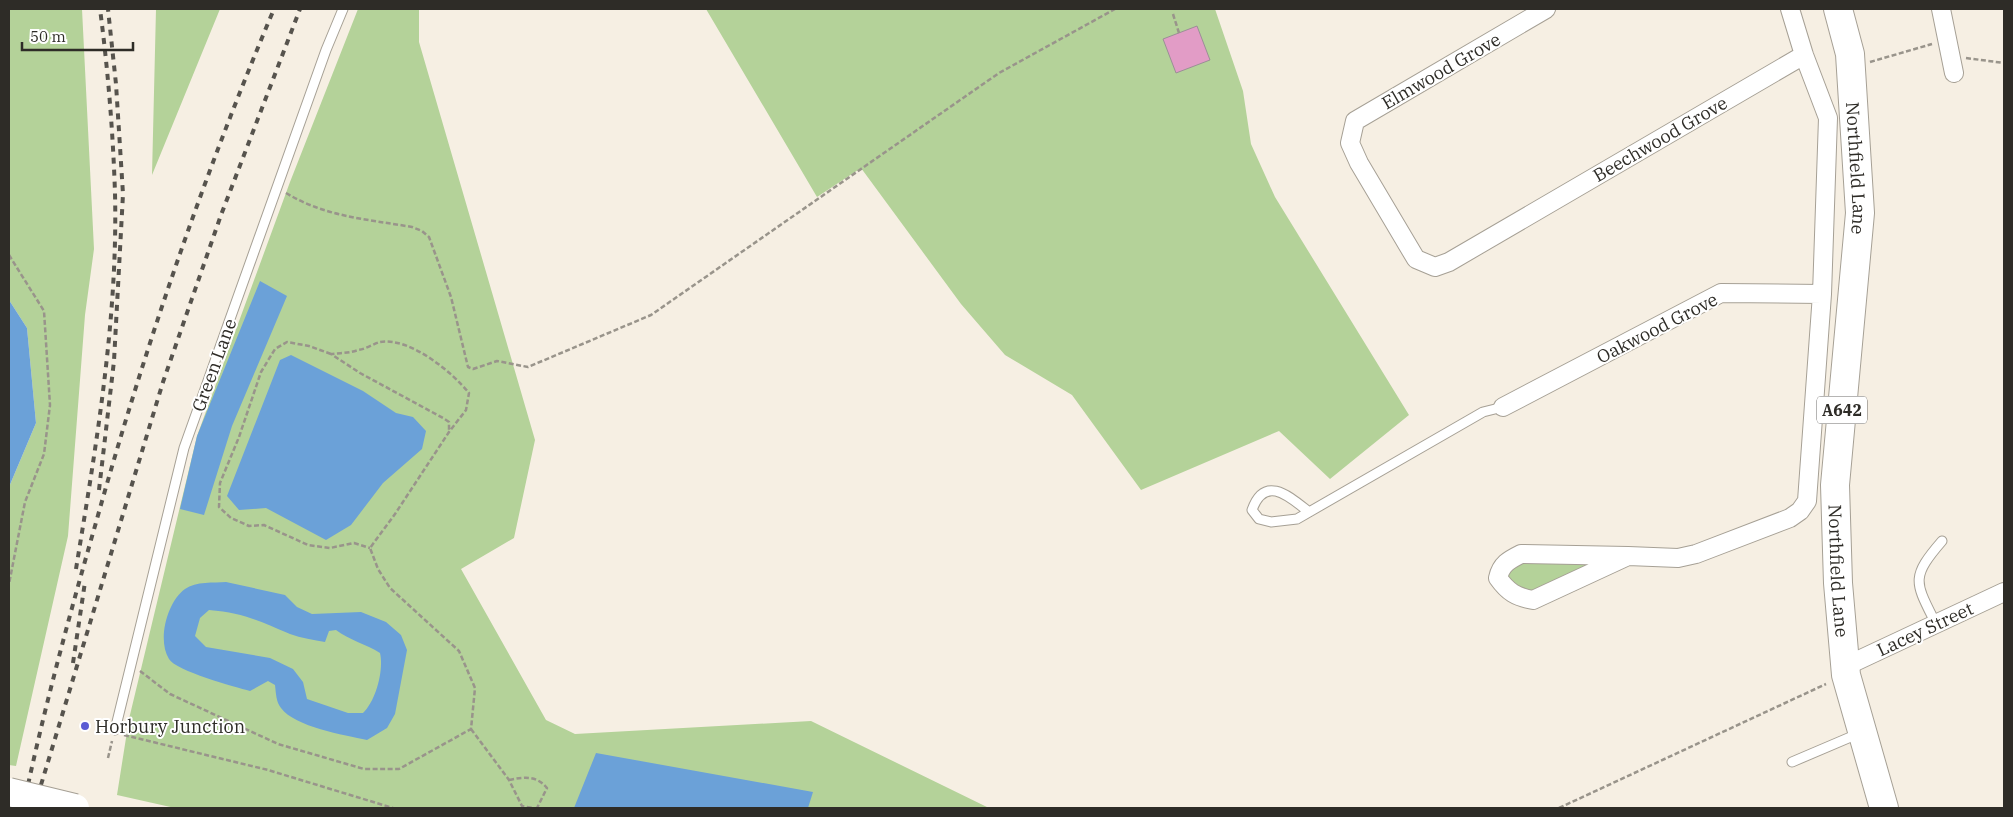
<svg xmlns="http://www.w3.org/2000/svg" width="2013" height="817" font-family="'IBM Plex Serif',serif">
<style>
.green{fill:#b4d299}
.water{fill:#6ba1d8;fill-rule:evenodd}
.building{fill:#e29cc6;stroke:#9b8f96}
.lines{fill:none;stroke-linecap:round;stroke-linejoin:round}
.lane-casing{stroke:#a6a095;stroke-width:11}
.street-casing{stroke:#a6a095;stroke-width:20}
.highway-casing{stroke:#a6a095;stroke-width:30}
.path{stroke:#99948b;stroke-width:2.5;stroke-dasharray:5 2.5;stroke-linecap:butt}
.lane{stroke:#fff;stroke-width:9}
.street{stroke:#fff;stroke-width:18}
.highway{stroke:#fff;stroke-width:28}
.rail{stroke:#56534d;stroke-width:4;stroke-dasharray:6 6;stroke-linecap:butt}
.highway-bridge-casing{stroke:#a6a095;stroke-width:30;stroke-linecap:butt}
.highway-bridge{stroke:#fff;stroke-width:28}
.poi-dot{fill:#5b5cd4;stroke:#fff;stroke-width:2}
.labels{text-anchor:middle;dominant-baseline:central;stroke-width:4;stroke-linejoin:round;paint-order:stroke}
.shield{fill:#fff;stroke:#6d6b68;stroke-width:1}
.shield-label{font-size:16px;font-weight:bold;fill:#2e2c27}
.street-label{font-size:18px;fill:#2e2c27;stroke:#fff}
.poi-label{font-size:18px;fill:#2e2c27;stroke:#fff;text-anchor:start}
</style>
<rect width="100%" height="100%" fill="#f6efe3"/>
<path class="green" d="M 9,9 L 82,9 L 94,249 L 85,315 L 68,536 L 16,766 L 9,765 L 9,487 L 36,423 L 27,328 L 9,300 Z
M 156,9 L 220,9 L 152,175 Z
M 358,9 L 419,9 L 419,42 L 535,440 L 514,538 L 461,569 L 546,720 L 575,734 L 811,721 L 989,808 L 175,808 L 117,795 L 129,719 L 197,436 L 290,182 Z
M 706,9 L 1215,9 L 1243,91 L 1251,144 L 1275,197 L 1409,415 L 1330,479 L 1279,431 L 1141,490 L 1072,395 L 1005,355 L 961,304 L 861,168 L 817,197 Z
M 1628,556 L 1518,597 L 1500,568 L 1510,559 Z"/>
<path class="water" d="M 260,281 L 287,296 L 232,426 L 204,515 L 180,509 L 197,436 Z
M 9,300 L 27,328 L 36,423 L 9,487 Z
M 291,355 L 363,391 L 396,413 L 413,417 L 426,431 L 422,449 L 383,483 L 351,525 L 326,540 L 266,508 L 239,510 L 227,496 L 280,360 Z
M 226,582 L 285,595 L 297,607 L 312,614 L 361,612 L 386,622 L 401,635 L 407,650 L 395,714 L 387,728 L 367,740 C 344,735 295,727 281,708 C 276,702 276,693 275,685 L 268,681 L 250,691 C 235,687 176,671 169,659 C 157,640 167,602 185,589 C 196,581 214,583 226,582 ZM 209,610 C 244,613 259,621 290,634 C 301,638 314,640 325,642 L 329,631 L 336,630 C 349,640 366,644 380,653 C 384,670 376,701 363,713 L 348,713 L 307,699 L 303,682 L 293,669 L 270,658 L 206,647 L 195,636 L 200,618 Z
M 596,753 L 813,792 L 808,808 L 574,808 Z"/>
<path class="building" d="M 1197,26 L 1210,60 L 1176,73 L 1163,39 Z"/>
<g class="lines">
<g class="lane-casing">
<path id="lane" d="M 1309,512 C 1291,498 1265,473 1252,510 L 1259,519 L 1271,522 L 1297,519 L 1483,412 L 1503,407
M 1936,624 C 1915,582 1910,578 1942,541
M 115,730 L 184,448 L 326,50 L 343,9
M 1792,762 L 1860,733"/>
</g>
<g class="street-casing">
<path id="street" d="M 1546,9 L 1355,121 L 1350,143 L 1359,163 L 1416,259 L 1435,267 L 1449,262 L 1804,55
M 1941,9 L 1954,73
M 1503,407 L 1721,293 L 1822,294
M 1628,556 L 1521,554 C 1509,560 1501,564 1498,578 C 1508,592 1516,597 1533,600 L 1628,556 L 1678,558 L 1696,554 L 1790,518 L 1800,511 L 1807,501 L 1822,294 L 1828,118 L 1804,55 L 1790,9
M 1846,666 L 2004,592"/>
</g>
<g class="highway-casing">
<g id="highway">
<path id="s1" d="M 1838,9 L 1850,54 L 1860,213 L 1835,485 L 1838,583 L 1846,675 L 1884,808"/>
</g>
</g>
<path class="path" d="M 1173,14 L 1179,33
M 1966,58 L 2004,63
M 1870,62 L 1932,44
M 286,193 C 326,217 366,219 412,227 L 422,231 L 429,237 L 451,297 L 468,367 L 473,369 L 497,361 L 528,367 L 651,315 L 999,73 L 1115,9
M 9,255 L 44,311 L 50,405 L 44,454 L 25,502 L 9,584
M 331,354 L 309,346 L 287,342 L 275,349 L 261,372 L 239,437 L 220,483 L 219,507 L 231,518 L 249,526 L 264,525 L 308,545 L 330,548 L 354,543 L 370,548
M 140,671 L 170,694 L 278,744 L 364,769 L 399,769 L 471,729 L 475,688 L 459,651 L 390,588 L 378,569 L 370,548 L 395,514 L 449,432 L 466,410 L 469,393 C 452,372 410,337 380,342 C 373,344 366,349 358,350 C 350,353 340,353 331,354 L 360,373 L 443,418 L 449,422 L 449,432
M 471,729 L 509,780 L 522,806 L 533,808
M 124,735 L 268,770 L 393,808
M 108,758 L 112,741
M 509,780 C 524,777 536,775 547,788 L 537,808
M 1559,808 L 1826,684"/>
<use href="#lane" class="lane"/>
<use href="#street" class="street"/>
<use href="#highway" class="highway"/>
<path class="rail" d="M 99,490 L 114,361 L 123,194 L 116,84 L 108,9
M 76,569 C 96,446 118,319 115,193 C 113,132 108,70 100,9
M 73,663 L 85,582
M 23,808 C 43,713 68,620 95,526 C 144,350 203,177 274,9
M 34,808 L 163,382 L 221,215 L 300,9"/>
<g class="highway-bridge-casing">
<path id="highway-bridge" d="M 9,792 L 75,808"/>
</g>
<use href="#highway-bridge" class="highway-bridge"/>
</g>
<circle class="poi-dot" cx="85" cy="726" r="5"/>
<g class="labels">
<rect class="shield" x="1817" y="396.5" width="50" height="27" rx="4"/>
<g class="shield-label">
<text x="1842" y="410">A642</text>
</g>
<g class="street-label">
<text transform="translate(1441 71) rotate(-30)">Elmwood Grove</text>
<text transform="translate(1660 139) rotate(-30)">Beechwood Grove</text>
<text stroke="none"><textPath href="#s1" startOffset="161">Northfield Lane</textPath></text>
<text transform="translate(1657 328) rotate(-27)">Oakwood Grove</text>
<text transform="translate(214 365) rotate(-70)">Green Lane</text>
<text stroke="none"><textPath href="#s1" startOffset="565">Northfield Lane</textPath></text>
<text transform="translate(1925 629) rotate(-25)">Lacey Street</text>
</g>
<g class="poi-label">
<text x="95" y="726">Horbury Junction</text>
</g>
</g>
<rect width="2013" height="817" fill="none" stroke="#2e2c27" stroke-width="20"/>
<path d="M22 42v8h111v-8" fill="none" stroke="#2e2c27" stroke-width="2.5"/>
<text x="30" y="42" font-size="15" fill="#2e2c27" stroke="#ffffff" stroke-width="4" paint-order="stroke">50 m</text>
</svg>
